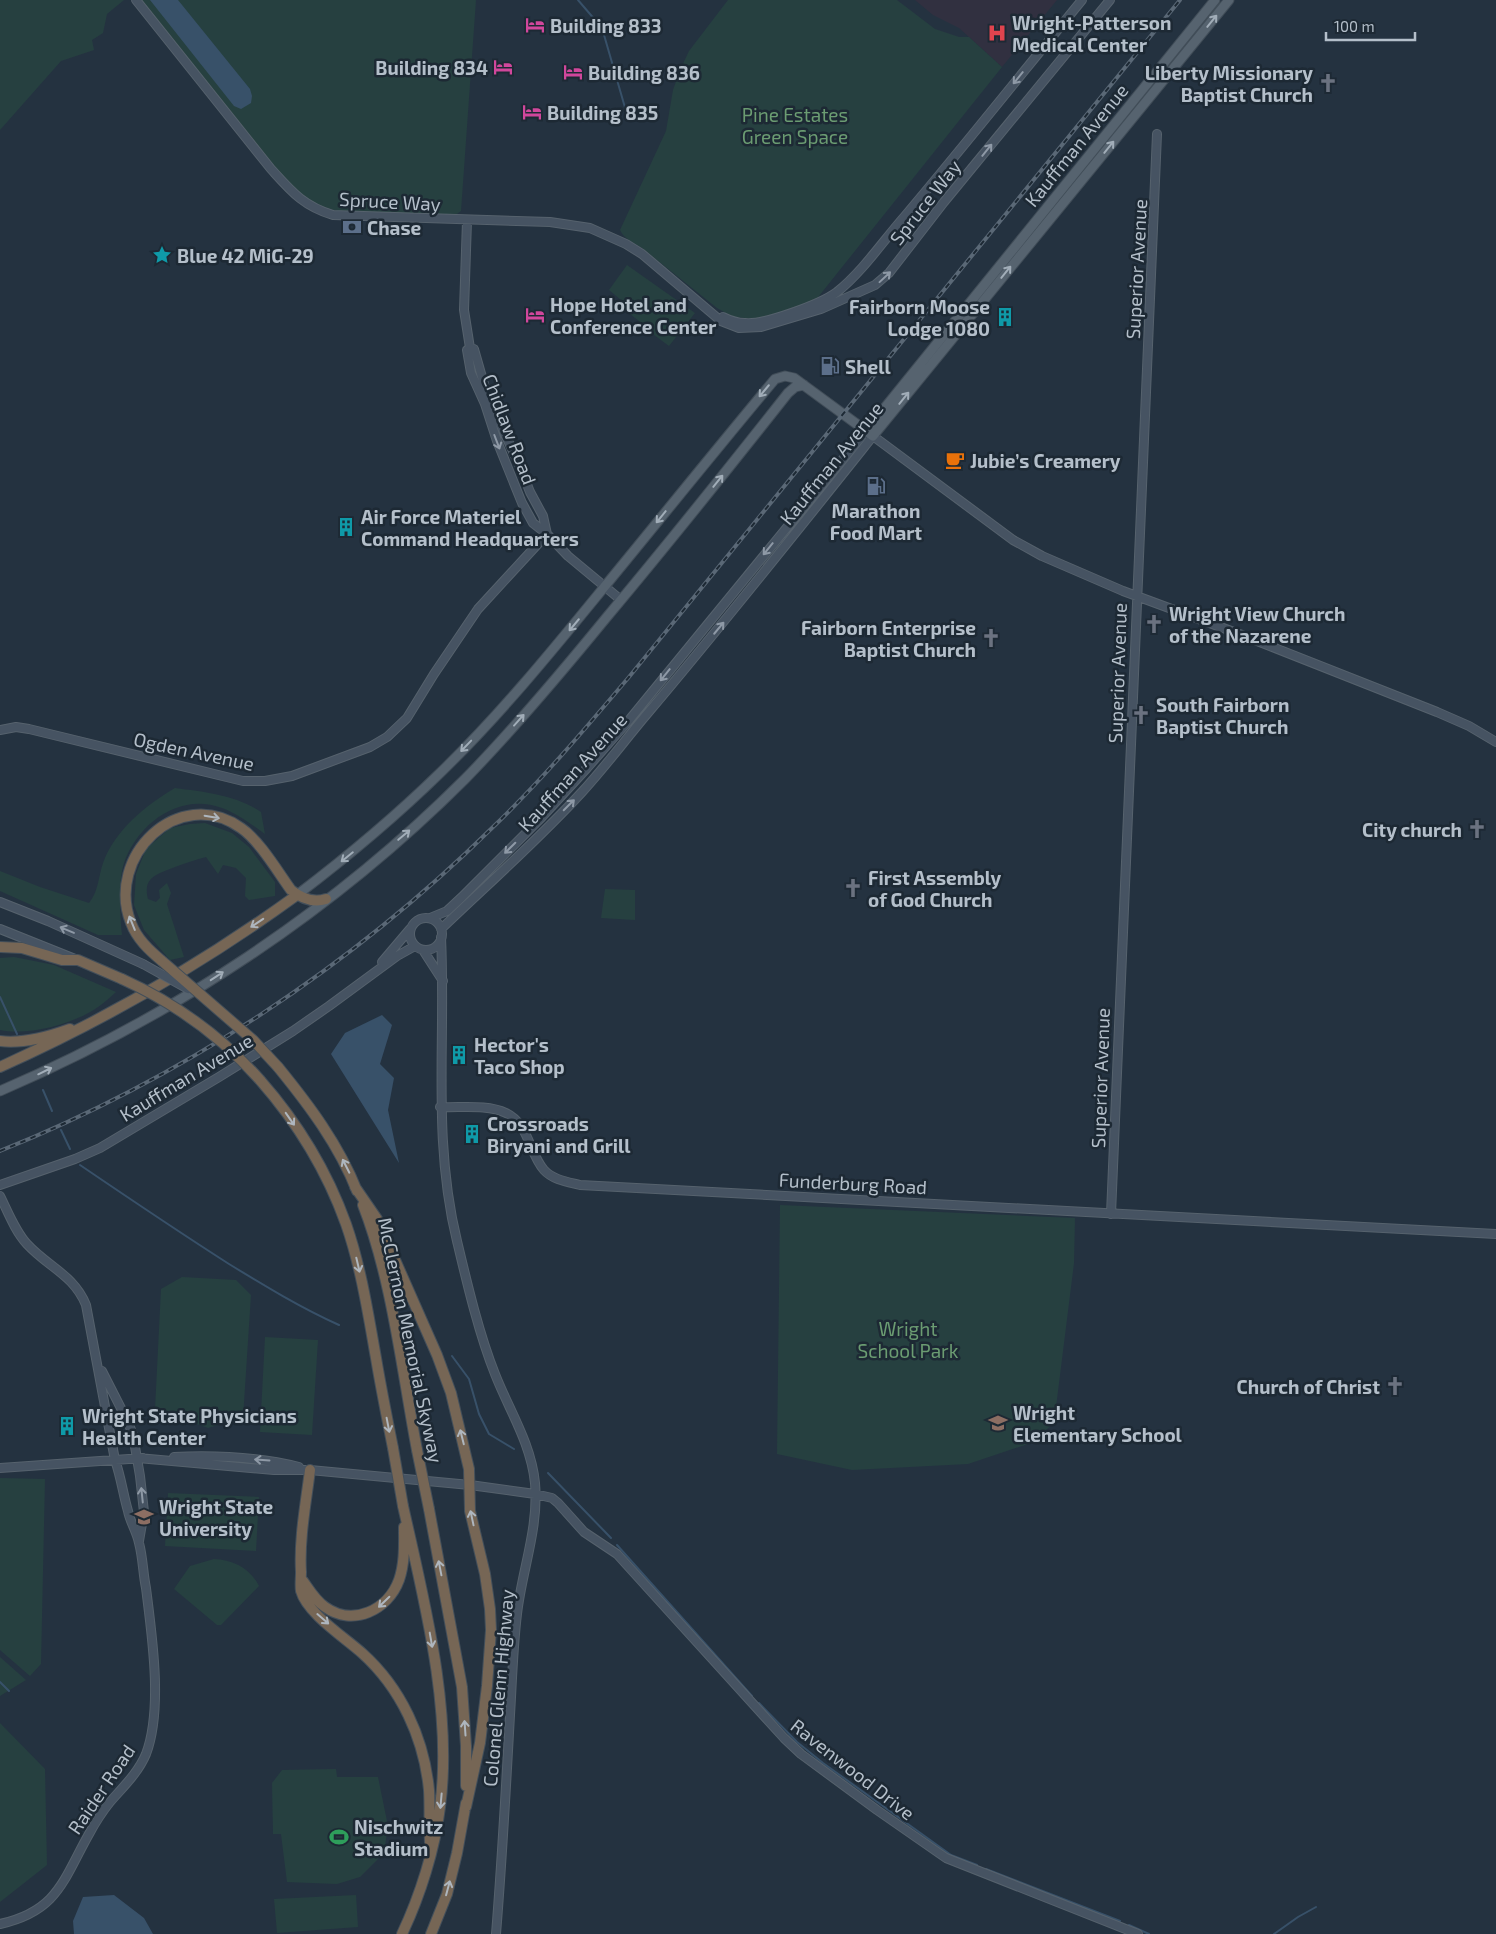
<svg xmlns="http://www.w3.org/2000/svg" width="1496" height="1934" font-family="'Exo 2',sans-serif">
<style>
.medical{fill:#313040}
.green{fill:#264040}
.water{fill:#385169}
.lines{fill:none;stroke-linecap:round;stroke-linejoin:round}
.stream{stroke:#385169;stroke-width:2}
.secondary-casing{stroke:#56626d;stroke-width:10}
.primary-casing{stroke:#414d58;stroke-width:11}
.highway-casing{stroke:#434f5a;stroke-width:12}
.secondary{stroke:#465362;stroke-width:8}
.primary{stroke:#56636f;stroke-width:9}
.highway{stroke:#766655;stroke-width:10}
.rail-casing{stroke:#5a6876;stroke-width:4}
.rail{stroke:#1d2934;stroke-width:2;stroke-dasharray:5.5;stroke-linecap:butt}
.secondary-bridge-casing{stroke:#56626d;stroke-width:10;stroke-linecap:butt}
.highway-bridge-casing{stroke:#434f5a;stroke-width:12;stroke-linecap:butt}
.secondary-bridge{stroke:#465362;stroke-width:8}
.highway-bridge{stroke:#766655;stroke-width:10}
.oneway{stroke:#a1adb8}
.oneway2{stroke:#8e99a6}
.oneway3{stroke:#aeb6be}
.labels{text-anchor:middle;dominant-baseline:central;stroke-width:5;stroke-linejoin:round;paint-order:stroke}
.poi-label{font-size:19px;font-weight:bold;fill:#b4bfca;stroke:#1d2934;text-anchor:start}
.park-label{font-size:19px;fill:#6b9c72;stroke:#1d2934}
.street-label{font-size:19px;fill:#b4bfca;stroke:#1d2934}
</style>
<rect width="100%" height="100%" fill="#243240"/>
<path class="medical" d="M 915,0 L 1057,0 L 1002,67 L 959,28 L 933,15 Z"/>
<path class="green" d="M 0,0 L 124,0 L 107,14 L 103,33 L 92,40 L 94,50 L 61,61 L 0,130 Z
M 141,0 L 476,0 L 461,211 L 454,216 L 340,212 L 318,205 L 309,201 L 299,194 L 279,174 Z
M 728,0 L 897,0 L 935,29 L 959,37 L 969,37 L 1002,67 L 815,301 L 757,319 L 733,317 L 717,308 L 642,248 C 634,243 624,239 620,230 L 666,131 L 673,90 L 680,70 L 689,51 Z
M 627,265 L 695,313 L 669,346 L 638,323 L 639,321 L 630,314 L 632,309 L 609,290 Z
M 175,788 C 205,792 236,795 261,812 L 265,834 C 251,824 238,814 222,808 C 180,792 138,823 124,863 C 118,882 120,915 122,935 L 98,935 L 0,891 L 0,871 L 40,887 L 89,903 C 99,890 98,878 103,863 C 115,830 146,805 175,788 Z
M 205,823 L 232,833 L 249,847 L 275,882 L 275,896 L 249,900 L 245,896 L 246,878 L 236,868 L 223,865 L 218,874 L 206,857 C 195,860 185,863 175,867 C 159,874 142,876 148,899 L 156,902 L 160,898 L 159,890 L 167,883 L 171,893 L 167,904 L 184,957 L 170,960 L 144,930 L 134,905 L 136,874 L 146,849 L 170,828 L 190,824 Z
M 605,889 L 635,890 L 635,920 L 601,918 Z
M 14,957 L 54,965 L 116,992 C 110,997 104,1003 98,1007 C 74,1024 29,1036 0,1030 L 0,958 Z
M 780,1205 L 1075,1218 L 1074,1263 L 1054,1423 L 1031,1443 L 968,1464 L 852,1470 L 777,1454 Z
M 182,1277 L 236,1280 L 251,1295 L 243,1418 L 208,1428 L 155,1409 L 161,1289 Z
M 265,1337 L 318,1340 L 312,1435 L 260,1432 Z
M 0,1478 L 45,1479 L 41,1664 L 30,1676 L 0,1650 Z
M 168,1493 L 259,1497 L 256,1551 L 165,1546 Z
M 214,1559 C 233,1560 250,1568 259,1586 L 221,1625 L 217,1625 L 174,1589 L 190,1566 Z
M 0,1657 L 26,1680 L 0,1696 Z
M 0,1723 L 45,1769 L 47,1865 L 0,1902 Z
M 336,1769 L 337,1777 L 378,1777 L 388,1826 L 384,1853 L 360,1877 L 337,1884 L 287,1882 L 281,1834 L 273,1834 L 272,1783 L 282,1770 Z
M 356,1895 L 358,1927 L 277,1933 L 274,1899 Z"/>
<path class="water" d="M 150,0 L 178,0 L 250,89 L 252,96 L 251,103 L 241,109 L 234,106 Z
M 382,1015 L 392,1025 L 380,1064 L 394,1078 L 388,1110 L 399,1163 L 331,1054 L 345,1033 Z
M 114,1895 L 144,1918 L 153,1934 L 74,1934 L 73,1921 L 83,1897 Z"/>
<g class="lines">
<path class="stream" d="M 578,0 L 602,28 L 626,111
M 0,997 L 17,1034
M 43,1090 L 52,1111
M 61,1130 L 70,1149
M 80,1165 C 130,1199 179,1232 229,1264 C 265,1286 301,1308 339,1325
M 452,1356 L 469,1379 L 479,1414 L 489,1434 L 514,1449
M 548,1473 L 611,1538
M 617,1545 L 752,1696
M 0,1682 L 9,1691
M 759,1703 L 797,1742 L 823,1763 L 951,1855 L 977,1865
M 986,1869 L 1120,1921
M 1129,1925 L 1149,1934
M 1274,1934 L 1298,1917 L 1316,1907"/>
<g class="secondary-casing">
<path id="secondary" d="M 136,0 L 271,169 C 291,191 303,206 333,215 L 550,222 L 590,228 L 626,244 L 642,254 L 721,321 L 739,328 L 761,327 L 821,309 L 875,285 L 889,273 L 944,202 L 1110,0
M 467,221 L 464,310 L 470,348 L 467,350 L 471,373 L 485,404 L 497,441 L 522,503 L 533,523 L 547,534 L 568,556 L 621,600
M 723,317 C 729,320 738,323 745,323 C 764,325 821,304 837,292 C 863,271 883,241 905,216 C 965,145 1023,72 1082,0
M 470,348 L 474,349 L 488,398 L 519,464 L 530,492 L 543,516 L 547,534
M 0,730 L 16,727 L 29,729 L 243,781 L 265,781 L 292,776 L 370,747 L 387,737 L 407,718 L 434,674 L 478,609 L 547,534
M 0,902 L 48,921 L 143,964
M410 934a16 16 0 1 1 32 0a16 16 0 1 1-32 0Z
M 430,918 L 447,911 L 462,897 L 540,819 L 587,768 L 630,719 L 866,431
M 0,929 L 75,959
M 441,929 C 488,884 538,840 582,792 C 605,767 625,740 647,714 C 724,623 798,530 873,436 L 1013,540 L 1042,556 L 1123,591 L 1242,635 L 1437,712 L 1469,726 L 1496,742
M 441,937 C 446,1041 432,1139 457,1241 C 467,1283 479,1334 495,1374 C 509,1410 531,1443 535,1483 C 539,1528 522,1570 517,1614 C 513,1647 512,1682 510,1715 C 506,1788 502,1861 496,1934
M 423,950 L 443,981
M 382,962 L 410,929
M 440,1107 C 461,1108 487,1104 506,1113 C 529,1124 529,1153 544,1170 C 553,1180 568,1182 580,1185 L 1496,1234
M 0,1185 L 75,1159 L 100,1148 L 219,1077 L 293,1031 L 329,1006 L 397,956 L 415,946
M 0,1196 C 8,1212 15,1231 27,1244 C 48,1267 74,1275 86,1305 L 115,1460 C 121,1477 123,1494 128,1511 C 130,1522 137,1532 139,1543 C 143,1558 143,1574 146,1588 C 152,1636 163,1709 146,1754 C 138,1773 123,1787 110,1802 C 102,1812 95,1823 89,1834 C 63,1880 58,1911 0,1924
M 1111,1214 L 1157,134
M 102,1371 L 128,1422 L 133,1435 L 140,1476 L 144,1512 L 139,1541
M 174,1457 C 216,1455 258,1457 299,1467
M 138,1458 L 274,1470 L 310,1470 L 470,1485 L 535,1494 L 552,1498 L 558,1503 L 584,1532 L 617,1554 L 784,1738 L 801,1754 L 877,1810 L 946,1858 L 1138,1934
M 0,1468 L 143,1458"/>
</g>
<g class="primary-casing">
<path id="primary" d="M 866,431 L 1215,0
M 297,895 C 347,857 395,817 440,773 C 502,713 556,646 610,580 C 665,513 719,446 775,379 L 785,376 L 794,378 L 873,436 L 1229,0
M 0,1091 C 172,1017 332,912 465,779 C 515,728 561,673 606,618 C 668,544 728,469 788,393 L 795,387 L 804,385"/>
</g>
<g class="highway-casing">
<path id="highway" d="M 0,947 L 22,948 L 62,960 L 78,960 L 122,979
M 162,961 C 149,950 137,939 131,923 C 105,857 178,784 241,828 C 259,840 278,872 291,890 C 302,899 313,903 326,899
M 0,1041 C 23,1044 48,1037 70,1029
M 0,1067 C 107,1019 202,964 297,895
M 278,1067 C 309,1105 339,1145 357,1191
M 260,1080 C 297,1122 327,1171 346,1224 C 361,1267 368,1313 376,1358 C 381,1388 387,1418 393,1448
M 355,1187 L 377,1219 L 437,1355 L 451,1393 L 469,1469 L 470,1511 L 485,1574 L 490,1609 L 491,1630 L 487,1686 L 480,1743 L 466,1807
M 363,1205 C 392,1279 402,1371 417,1450
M 310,1470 C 306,1503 299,1538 301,1572 C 301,1578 300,1585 301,1591 C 307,1613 344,1637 362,1653 C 401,1688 424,1738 429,1790 C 430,1807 429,1825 430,1843
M 429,1509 L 462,1687 L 466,1746 L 466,1786
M 303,1581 C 310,1591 315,1600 325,1607 C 353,1627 388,1610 399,1580 C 405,1563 404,1544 404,1527
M 402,1934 C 420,1896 435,1849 440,1807 C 453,1711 424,1600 403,1506
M 431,1934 L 447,1894 L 457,1853 L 466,1803"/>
</g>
<use href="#secondary" class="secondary"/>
<use href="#primary" class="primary"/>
<use href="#highway" class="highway"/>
<g class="rail-casing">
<path id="rail" d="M 0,1151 C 182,1078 352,966 492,828 C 541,781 585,729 629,677 L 1180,0"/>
</g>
<use href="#rail" class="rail"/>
<g class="secondary-bridge-casing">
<path id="secondary-bridge" d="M 143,964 L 188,989"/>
</g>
<g class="highway-bridge-casing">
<path id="highway-bridge" d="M 162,961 L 253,1040 L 278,1067
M 122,979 C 175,1003 221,1036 260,1080
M 393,1448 L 403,1506
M 417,1450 L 429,1509"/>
</g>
<use href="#secondary-bridge" class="secondary-bridge"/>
<use href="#highway-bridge" class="highway-bridge"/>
</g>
<defs><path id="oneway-shaft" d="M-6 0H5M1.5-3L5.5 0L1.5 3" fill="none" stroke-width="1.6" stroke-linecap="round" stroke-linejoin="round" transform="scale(1.25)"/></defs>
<g class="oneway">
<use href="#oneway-shaft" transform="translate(1212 21) rotate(-51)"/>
<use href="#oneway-shaft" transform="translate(1109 147) rotate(-51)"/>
<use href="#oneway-shaft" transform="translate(1006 272) rotate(-51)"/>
<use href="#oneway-shaft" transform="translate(764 391) rotate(130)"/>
<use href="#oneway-shaft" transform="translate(904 398) rotate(-51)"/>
<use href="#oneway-shaft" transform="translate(718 481) rotate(-51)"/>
<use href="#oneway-shaft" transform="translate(661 517) rotate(129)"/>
<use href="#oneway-shaft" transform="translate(574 625) rotate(130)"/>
<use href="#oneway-shaft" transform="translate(519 720) rotate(-48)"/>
<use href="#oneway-shaft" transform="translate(466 746) rotate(134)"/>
<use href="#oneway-shaft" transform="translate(404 835) rotate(-40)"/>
<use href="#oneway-shaft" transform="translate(347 857) rotate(141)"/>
<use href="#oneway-shaft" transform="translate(217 976) rotate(-33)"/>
<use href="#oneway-shaft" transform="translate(45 1071) rotate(-26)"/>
</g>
<g class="oneway2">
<use href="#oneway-shaft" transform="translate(1018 78) rotate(129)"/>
<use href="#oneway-shaft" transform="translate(987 150) rotate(-51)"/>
<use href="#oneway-shaft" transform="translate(885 277) rotate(-43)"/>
<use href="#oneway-shaft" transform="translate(497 442) rotate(69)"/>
<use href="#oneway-shaft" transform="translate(768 549) rotate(129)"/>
<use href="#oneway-shaft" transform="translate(719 628) rotate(-50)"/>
<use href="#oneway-shaft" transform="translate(665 675) rotate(129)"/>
<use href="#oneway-shaft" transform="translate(569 805) rotate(-45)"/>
<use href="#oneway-shaft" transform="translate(510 848) rotate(135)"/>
<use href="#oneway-shaft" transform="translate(67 930) rotate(-157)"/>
<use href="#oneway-shaft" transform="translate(262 1460) rotate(-176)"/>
<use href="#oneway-shaft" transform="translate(142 1495) rotate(-96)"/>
</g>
<g class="oneway3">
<use href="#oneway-shaft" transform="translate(212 817) rotate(10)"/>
<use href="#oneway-shaft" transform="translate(132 923) rotate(-112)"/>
<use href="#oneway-shaft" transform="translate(257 923) rotate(146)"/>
<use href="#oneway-shaft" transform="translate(290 1119) rotate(55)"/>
<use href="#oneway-shaft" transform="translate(346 1166) rotate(-117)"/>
<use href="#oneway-shaft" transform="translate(358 1265) rotate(77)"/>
<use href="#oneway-shaft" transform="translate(388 1425) rotate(79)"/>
<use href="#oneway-shaft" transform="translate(462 1437) rotate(-104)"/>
<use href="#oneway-shaft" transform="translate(472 1518) rotate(-102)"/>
<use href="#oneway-shaft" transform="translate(440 1568) rotate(-101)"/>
<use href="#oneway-shaft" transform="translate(384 1602) rotate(136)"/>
<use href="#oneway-shaft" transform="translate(323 1619) rotate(41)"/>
<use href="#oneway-shaft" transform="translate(431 1640) rotate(80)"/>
<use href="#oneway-shaft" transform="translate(465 1728) rotate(-94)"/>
<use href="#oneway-shaft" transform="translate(441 1801) rotate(95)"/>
<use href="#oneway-shaft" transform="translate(448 1888) rotate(-75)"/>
</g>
<defs>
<g id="hotel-bare" transform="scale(1.5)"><path d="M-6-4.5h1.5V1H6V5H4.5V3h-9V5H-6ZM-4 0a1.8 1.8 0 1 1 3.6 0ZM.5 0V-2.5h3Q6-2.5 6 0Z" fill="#d1479c" stroke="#1d2934" stroke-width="2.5" paint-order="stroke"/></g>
<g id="hospital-bare" transform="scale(1.5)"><path d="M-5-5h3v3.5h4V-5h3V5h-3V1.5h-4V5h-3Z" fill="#e0444e" stroke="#1d2934" stroke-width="2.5" paint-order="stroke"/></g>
<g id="church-bare" transform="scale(1.5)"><path d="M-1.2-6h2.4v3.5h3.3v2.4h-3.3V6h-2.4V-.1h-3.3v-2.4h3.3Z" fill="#6b7280" stroke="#1d2934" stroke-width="2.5" paint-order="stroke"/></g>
<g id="bank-bare" transform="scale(1.5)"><path d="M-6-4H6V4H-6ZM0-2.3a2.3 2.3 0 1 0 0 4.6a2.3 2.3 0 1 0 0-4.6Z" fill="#5c6f8a" stroke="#1d2934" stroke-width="2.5" paint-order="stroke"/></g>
<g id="sight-bare" transform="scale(1.5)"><path d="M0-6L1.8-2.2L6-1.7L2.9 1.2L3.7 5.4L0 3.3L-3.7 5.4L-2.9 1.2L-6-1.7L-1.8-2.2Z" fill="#0f9aa8" stroke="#1d2934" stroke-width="2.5" paint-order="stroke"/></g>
<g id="building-bare" transform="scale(1.5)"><path d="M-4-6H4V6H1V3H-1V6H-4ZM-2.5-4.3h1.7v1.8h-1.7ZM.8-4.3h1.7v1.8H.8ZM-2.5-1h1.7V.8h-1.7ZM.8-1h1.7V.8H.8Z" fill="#0f9aa8" stroke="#1d2934" stroke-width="2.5" paint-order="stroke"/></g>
<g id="fuel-bare" transform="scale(1.5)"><path d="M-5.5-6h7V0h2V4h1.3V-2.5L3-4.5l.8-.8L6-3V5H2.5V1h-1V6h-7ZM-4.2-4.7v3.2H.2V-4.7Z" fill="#5c6f8a" stroke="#1d2934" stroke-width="2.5" paint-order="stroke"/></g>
<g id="cafe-bare" transform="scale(1.5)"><path d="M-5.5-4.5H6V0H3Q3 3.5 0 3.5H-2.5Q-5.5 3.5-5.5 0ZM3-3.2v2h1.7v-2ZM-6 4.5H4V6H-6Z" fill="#e8710a" stroke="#1d2934" stroke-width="2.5" paint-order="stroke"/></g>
<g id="school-bare" transform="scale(1.5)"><path d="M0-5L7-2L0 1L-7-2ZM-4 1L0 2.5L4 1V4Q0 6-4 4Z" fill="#8d6e63" stroke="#1d2934" stroke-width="2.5" paint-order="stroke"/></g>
<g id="university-bare" transform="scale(1.5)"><path d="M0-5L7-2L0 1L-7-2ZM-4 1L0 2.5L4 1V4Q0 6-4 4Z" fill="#8d6e63" stroke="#1d2934" stroke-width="2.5" paint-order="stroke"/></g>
<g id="stadium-bare" transform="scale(1.5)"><path d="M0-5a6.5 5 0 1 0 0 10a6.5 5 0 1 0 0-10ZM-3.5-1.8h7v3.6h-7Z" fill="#2e9e5b" stroke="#1d2934" stroke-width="2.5" paint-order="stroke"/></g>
</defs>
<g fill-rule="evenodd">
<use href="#hotel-bare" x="535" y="25"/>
<use href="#hospital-bare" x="997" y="33"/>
<use href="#hotel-bare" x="503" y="67"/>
<use href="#hotel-bare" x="573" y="72"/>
<use href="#church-bare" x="1328" y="83"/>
<use href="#hotel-bare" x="532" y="112"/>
<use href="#bank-bare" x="352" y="227"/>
<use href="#sight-bare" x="162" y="255"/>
<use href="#hotel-bare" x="535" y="315"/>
<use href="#building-bare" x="1005" y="317"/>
<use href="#fuel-bare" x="830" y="366"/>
<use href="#cafe-bare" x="955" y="460"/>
<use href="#fuel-bare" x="876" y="486"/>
<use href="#building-bare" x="346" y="527"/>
<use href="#church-bare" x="1154" y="624"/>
<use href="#church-bare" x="991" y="638"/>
<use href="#church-bare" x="1141" y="715"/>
<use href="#church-bare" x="1477" y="829"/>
<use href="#church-bare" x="853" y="888"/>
<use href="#building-bare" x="459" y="1055"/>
<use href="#building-bare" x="472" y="1134"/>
<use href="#church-bare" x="1395" y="1386"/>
<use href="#school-bare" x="998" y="1423"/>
<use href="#building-bare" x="67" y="1426"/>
<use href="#university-bare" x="144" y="1517"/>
<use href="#stadium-bare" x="339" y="1837"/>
</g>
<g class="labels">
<g class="poi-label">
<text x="1012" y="22">Wright-Patterson<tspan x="1012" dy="22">Medical Center</tspan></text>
<text x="550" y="25">Building 833</text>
<text x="488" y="67" text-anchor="end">Building 834</text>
<text x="588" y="72">Building 836</text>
<text x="1313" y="72" text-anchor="end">Liberty Missionary<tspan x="1313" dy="22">Baptist Church</tspan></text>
<text x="547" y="112">Building 835</text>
<text x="367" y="227">Chase</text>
<text x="177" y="255">Blue 42 MiG-29</text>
<text x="550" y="304">Hope Hotel and<tspan x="550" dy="22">Conference Center</tspan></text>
<text x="990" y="306" text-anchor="end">Fairborn Moose<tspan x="990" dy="22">Lodge 1080</tspan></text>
<text x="845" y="366">Shell</text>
<text x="970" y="460">Jubie’s Creamery</text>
<text x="876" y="510" text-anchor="middle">Marathon<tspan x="876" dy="22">Food Mart</tspan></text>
<text x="361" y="516">Air Force Materiel<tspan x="361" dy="22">Command Headquarters</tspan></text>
<text x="1169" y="613">Wright View Church<tspan x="1169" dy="22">of the Nazarene</tspan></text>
<text x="976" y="627" text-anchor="end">Fairborn Enterprise<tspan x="976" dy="22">Baptist Church</tspan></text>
<text x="1156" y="704">South Fairborn<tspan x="1156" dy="22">Baptist Church</tspan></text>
<text x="1462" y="829" text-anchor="end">City church</text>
<text x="868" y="877">First Assembly<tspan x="868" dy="22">of God Church</tspan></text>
<text x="474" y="1044">Hector's<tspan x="474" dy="22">Taco Shop</tspan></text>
<text x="487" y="1123">Crossroads<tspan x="487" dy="22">Biryani and Grill</tspan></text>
<text x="1380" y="1386" text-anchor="end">Church of Christ</text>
<text x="1013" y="1412">Wright<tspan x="1013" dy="22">Elementary School</tspan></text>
<text x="82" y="1415">Wright State Physicians<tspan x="82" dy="22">Health Center</tspan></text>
<text x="159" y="1506">Wright State<tspan x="159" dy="22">University</tspan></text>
<text x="354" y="1826">Nischwitz<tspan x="354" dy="22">Stadium</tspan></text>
</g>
<g class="park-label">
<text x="795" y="114">Pine Estates<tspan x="795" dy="22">Green Space</tspan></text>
<text x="908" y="1328">Wright<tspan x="908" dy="22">School Park</tspan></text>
</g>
<g class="street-label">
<text transform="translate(1076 145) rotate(-51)">Kauffman Avenue</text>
<text transform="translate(390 201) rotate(3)">Spruce Way</text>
<text transform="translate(925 202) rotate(-52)">Spruce Way</text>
<text transform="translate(1136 269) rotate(-87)">Superior Avenue</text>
<text transform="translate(510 429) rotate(69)">Chidlaw Road</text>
<text transform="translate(831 463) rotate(-51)">Kauffman Avenue</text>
<text transform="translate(1117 673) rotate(-88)">Superior Avenue</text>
<text transform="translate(194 751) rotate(12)">Ogden Avenue</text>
<text transform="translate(572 772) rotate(-48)">Kauffman Avenue</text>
<text transform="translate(186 1077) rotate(-31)">Kauffman Avenue</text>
<text transform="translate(1100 1078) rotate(-88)">Superior Avenue</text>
<text transform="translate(853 1183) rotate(3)">Funderburg Road</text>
<text transform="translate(411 1340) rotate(78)">McClernon Memorial Skyway</text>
<text transform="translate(498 1688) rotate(-85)">Colonel Glenn Highway</text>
<text transform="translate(853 1769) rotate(38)">Ravenwood Drive</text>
<text transform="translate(101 1789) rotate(-56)">Raider Road</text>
</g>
</g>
<path d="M1326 32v8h89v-8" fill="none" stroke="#b4bfca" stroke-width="2.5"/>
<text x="1334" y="32" font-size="15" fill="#b4bfca" stroke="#1d2934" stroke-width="4" paint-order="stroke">100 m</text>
</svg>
